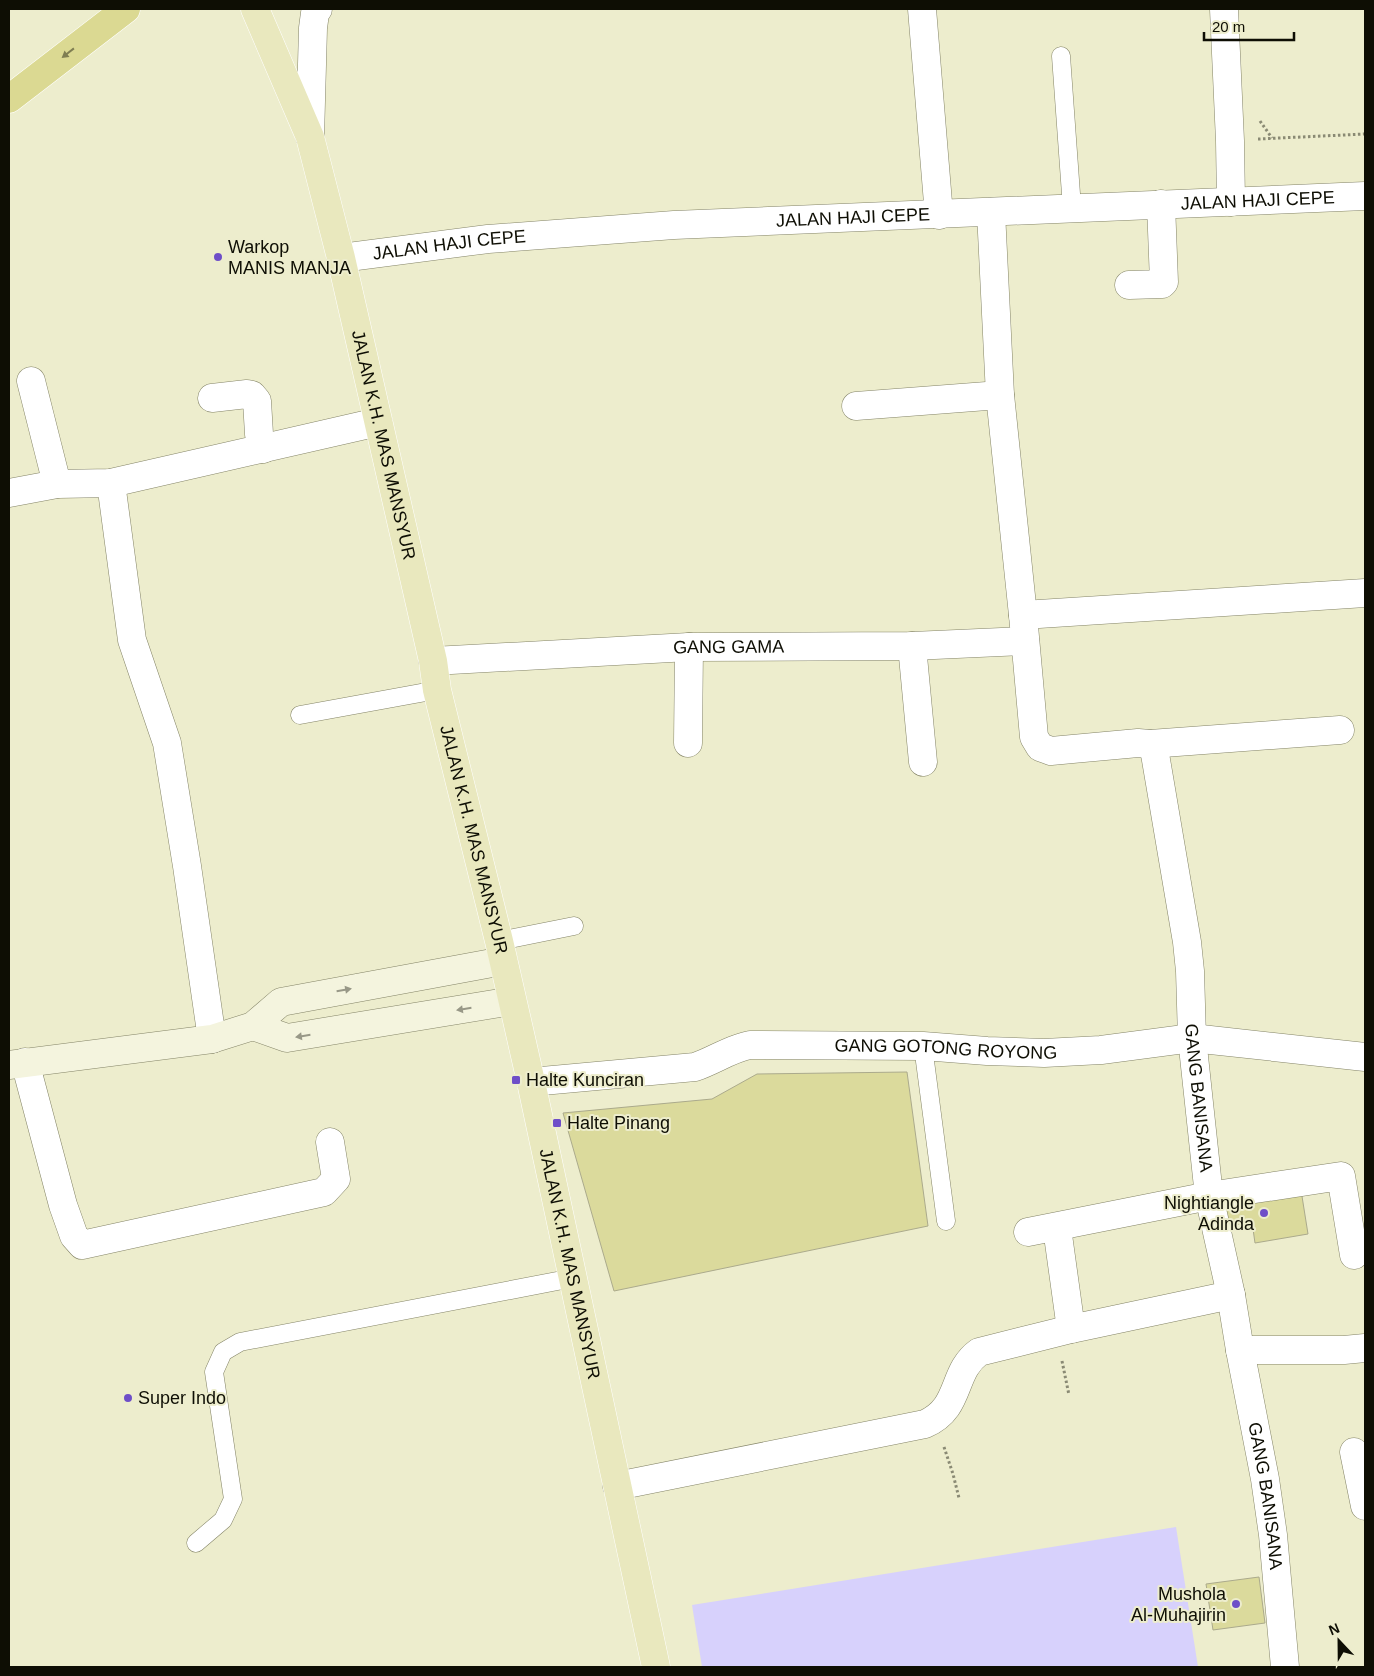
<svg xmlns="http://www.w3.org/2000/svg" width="1374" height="1676" font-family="Helvetica,sans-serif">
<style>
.green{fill:#d7d1fc}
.building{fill:#dbda9c;stroke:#abaa8c}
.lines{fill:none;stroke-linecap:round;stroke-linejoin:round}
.lane-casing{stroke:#848467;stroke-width:19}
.street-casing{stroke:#848467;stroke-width:29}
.secondary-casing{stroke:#848467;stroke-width:29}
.primary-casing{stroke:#fff;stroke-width:29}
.highway-casing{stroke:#fff;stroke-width:29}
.path{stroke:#8a8a74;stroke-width:3;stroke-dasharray:2.5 2.5;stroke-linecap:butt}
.lane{stroke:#fff;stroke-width:18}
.street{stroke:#fff;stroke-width:28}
.secondary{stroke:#f4f4de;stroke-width:28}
.primary{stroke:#e9e8be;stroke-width:28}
.highway{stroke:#dbd992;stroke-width:28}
.oneway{fill:#7f7e52}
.oneway2{fill:#989887}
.poi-dot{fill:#6e4ec8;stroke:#ededcd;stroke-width:2}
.labels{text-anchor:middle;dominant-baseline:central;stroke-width:4;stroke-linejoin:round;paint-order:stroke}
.street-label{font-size:18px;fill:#0e0e04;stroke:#ededcd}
.poi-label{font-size:18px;fill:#0e0e04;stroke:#ededcd;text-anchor:start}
</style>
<rect width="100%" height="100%" fill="#ededcd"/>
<path class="green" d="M 1176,1527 L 1198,1667 L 702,1667 L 692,1605 Z"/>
<path class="building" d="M 907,1072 L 928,1226 L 614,1291 L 563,1113 L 712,1099 L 757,1074 Z
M 1301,1190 L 1308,1234 L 1255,1243 L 1252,1222 L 1225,1227 L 1221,1203 Z
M 1259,1577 L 1265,1623 L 1213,1630 L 1206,1584 Z"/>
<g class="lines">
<g class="lane-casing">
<path id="lane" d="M 1061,56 L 1072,208
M 300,715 L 437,690
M 499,941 L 574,926
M 923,1046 L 946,1221
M 196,1543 L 223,1520 L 233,1499 L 214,1372 L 223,1352 L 240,1342 L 573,1278"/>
</g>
<g class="street-casing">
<g id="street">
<path d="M 922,9 L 939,215"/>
<path d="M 1224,9 L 1230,141 L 1231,202"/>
<path d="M 310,137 L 313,28 L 315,13 L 318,9"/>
<path id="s1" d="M 991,212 L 1000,395 L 1023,615 L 1034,737 L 1040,747 L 1051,751 L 1138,743 L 1150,744 L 1155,754 L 1187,942 L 1190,971 L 1192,1038 L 1209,1196 L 1231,1295 L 1240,1350 L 1265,1479 L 1273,1535 L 1285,1667"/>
<path id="s2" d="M 341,258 L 488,239 L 674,225 L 1365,196"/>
<path d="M 1129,285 L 1162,284 L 1164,282 L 1161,204"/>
<path d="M 31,381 L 57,484"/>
<path d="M 212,398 L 247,394 L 252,395 L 257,401 L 259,434 L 263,449"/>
<path d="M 856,406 L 1000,395"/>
<path d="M 111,483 L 132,640 L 167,743 L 187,866 L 212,1039"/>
<path d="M 9,493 L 57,484 L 111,483 L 378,422"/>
<path d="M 1023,615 L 1365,593"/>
<path d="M 912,646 L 923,762"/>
<path id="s3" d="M 433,661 L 689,647 L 912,646 L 1025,641"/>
<path d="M 688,743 L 689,647"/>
<path d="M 1150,744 L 1340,730"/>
<path d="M 25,1062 L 63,1205 L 74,1236 L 82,1245 L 324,1192 L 336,1179 L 330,1142"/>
<path id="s4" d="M 531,1082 L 695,1067 C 713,1061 732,1048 750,1045 L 923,1046 L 987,1051 L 1044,1053 L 1101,1050 L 1192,1038 L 1365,1057"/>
<path d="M 1057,1228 L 1071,1329"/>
<path d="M 1028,1232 L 1209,1196 L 1341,1176 L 1354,1255"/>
<path d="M 1240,1350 L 1344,1350 L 1365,1348"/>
<path d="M 1354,1452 L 1365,1506"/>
<path d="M 617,1486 L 925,1424 C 962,1408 951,1372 979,1352 L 1071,1329 L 1231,1295"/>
</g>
</g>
<g class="secondary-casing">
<path id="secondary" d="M 253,1026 L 287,1038 L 512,1001
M 9,1065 L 212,1039 L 253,1026 L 281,1002 L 503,961"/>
</g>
<g class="primary-casing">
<g id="primary">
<path id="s5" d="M 255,9 L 310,137 L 341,258 L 433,661 L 437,690 L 499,941 L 531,1082 L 656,1667"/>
</g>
</g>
<g class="highway-casing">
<path id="highway" d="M 9,99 L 126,9"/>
</g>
<path class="path" d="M 1260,121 L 1272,138
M 1258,139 L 1365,134
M 1062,1361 L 1069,1395
M 944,1447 L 953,1474 L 959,1498"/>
<use href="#lane" class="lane"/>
<use href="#street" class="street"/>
<use href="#secondary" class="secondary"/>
<use href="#primary" class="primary"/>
<use href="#highway" class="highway"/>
</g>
<defs><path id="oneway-solid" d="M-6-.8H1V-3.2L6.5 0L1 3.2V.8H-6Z" transform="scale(1.25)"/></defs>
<use class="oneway" href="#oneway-solid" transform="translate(68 53) rotate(142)"/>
<g class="oneway2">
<use href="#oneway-solid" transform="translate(344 990) rotate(-10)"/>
<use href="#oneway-solid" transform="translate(464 1009) rotate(171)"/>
<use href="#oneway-solid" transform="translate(303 1036) rotate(171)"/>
</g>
<g class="poi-dot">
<circle cx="218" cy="257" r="5"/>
<rect x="511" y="1075" width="10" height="10" rx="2.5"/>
<rect x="552" y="1118" width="10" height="10" rx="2.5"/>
<circle cx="1264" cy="1213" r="5"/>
<circle cx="128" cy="1398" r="5"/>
<circle cx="1236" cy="1604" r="5"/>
</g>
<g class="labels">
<g class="street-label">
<text stroke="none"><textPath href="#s2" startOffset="919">JALAN HAJI CEPE</textPath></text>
<text stroke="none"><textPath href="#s2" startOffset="514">JALAN HAJI CEPE</textPath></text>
<text stroke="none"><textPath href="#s2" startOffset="109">JALAN HAJI CEPE</textPath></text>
<text stroke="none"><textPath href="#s5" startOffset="456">JALAN K.H. MAS MANSYUR</textPath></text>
<text stroke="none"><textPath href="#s3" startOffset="296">GANG GAMA</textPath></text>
<text stroke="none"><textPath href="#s5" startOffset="861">JALAN K.H. MAS MANSYUR</textPath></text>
<text stroke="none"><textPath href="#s4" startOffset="420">GANG GOTONG ROYONG</textPath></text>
<text stroke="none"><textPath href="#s1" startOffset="1008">GANG BANISANA</textPath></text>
<text stroke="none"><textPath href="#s5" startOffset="1296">JALAN K.H. MAS MANSYUR</textPath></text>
<text stroke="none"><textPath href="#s1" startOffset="1412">GANG BANISANA</textPath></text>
</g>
<g class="poi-label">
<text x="228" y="247">Warkop<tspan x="228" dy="21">MANIS MANJA</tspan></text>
<text x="526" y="1080">Halte Kunciran</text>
<text x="567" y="1123">Halte Pinang</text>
<text x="1254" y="1203" text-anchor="end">Nightiangle<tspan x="1254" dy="21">Adinda</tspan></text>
<text x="138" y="1398">Super Indo</text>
<text x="1226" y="1594" text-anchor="end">Mushola<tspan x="1226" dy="21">Al-Muhajirin</tspan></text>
</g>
</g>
<rect width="1374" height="1676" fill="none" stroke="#0e0e04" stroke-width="20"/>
<g transform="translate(1339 1641) rotate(338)" stroke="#ededcd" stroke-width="4" paint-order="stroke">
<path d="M0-4L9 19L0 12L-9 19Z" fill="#0e0e04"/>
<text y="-8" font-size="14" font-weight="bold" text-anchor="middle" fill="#0e0e04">N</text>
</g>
<path d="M1204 32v8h90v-8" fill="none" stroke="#0e0e04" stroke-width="2.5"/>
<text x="1212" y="32" font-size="15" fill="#0e0e04" stroke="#ededcd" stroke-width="4" paint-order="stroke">20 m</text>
</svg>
